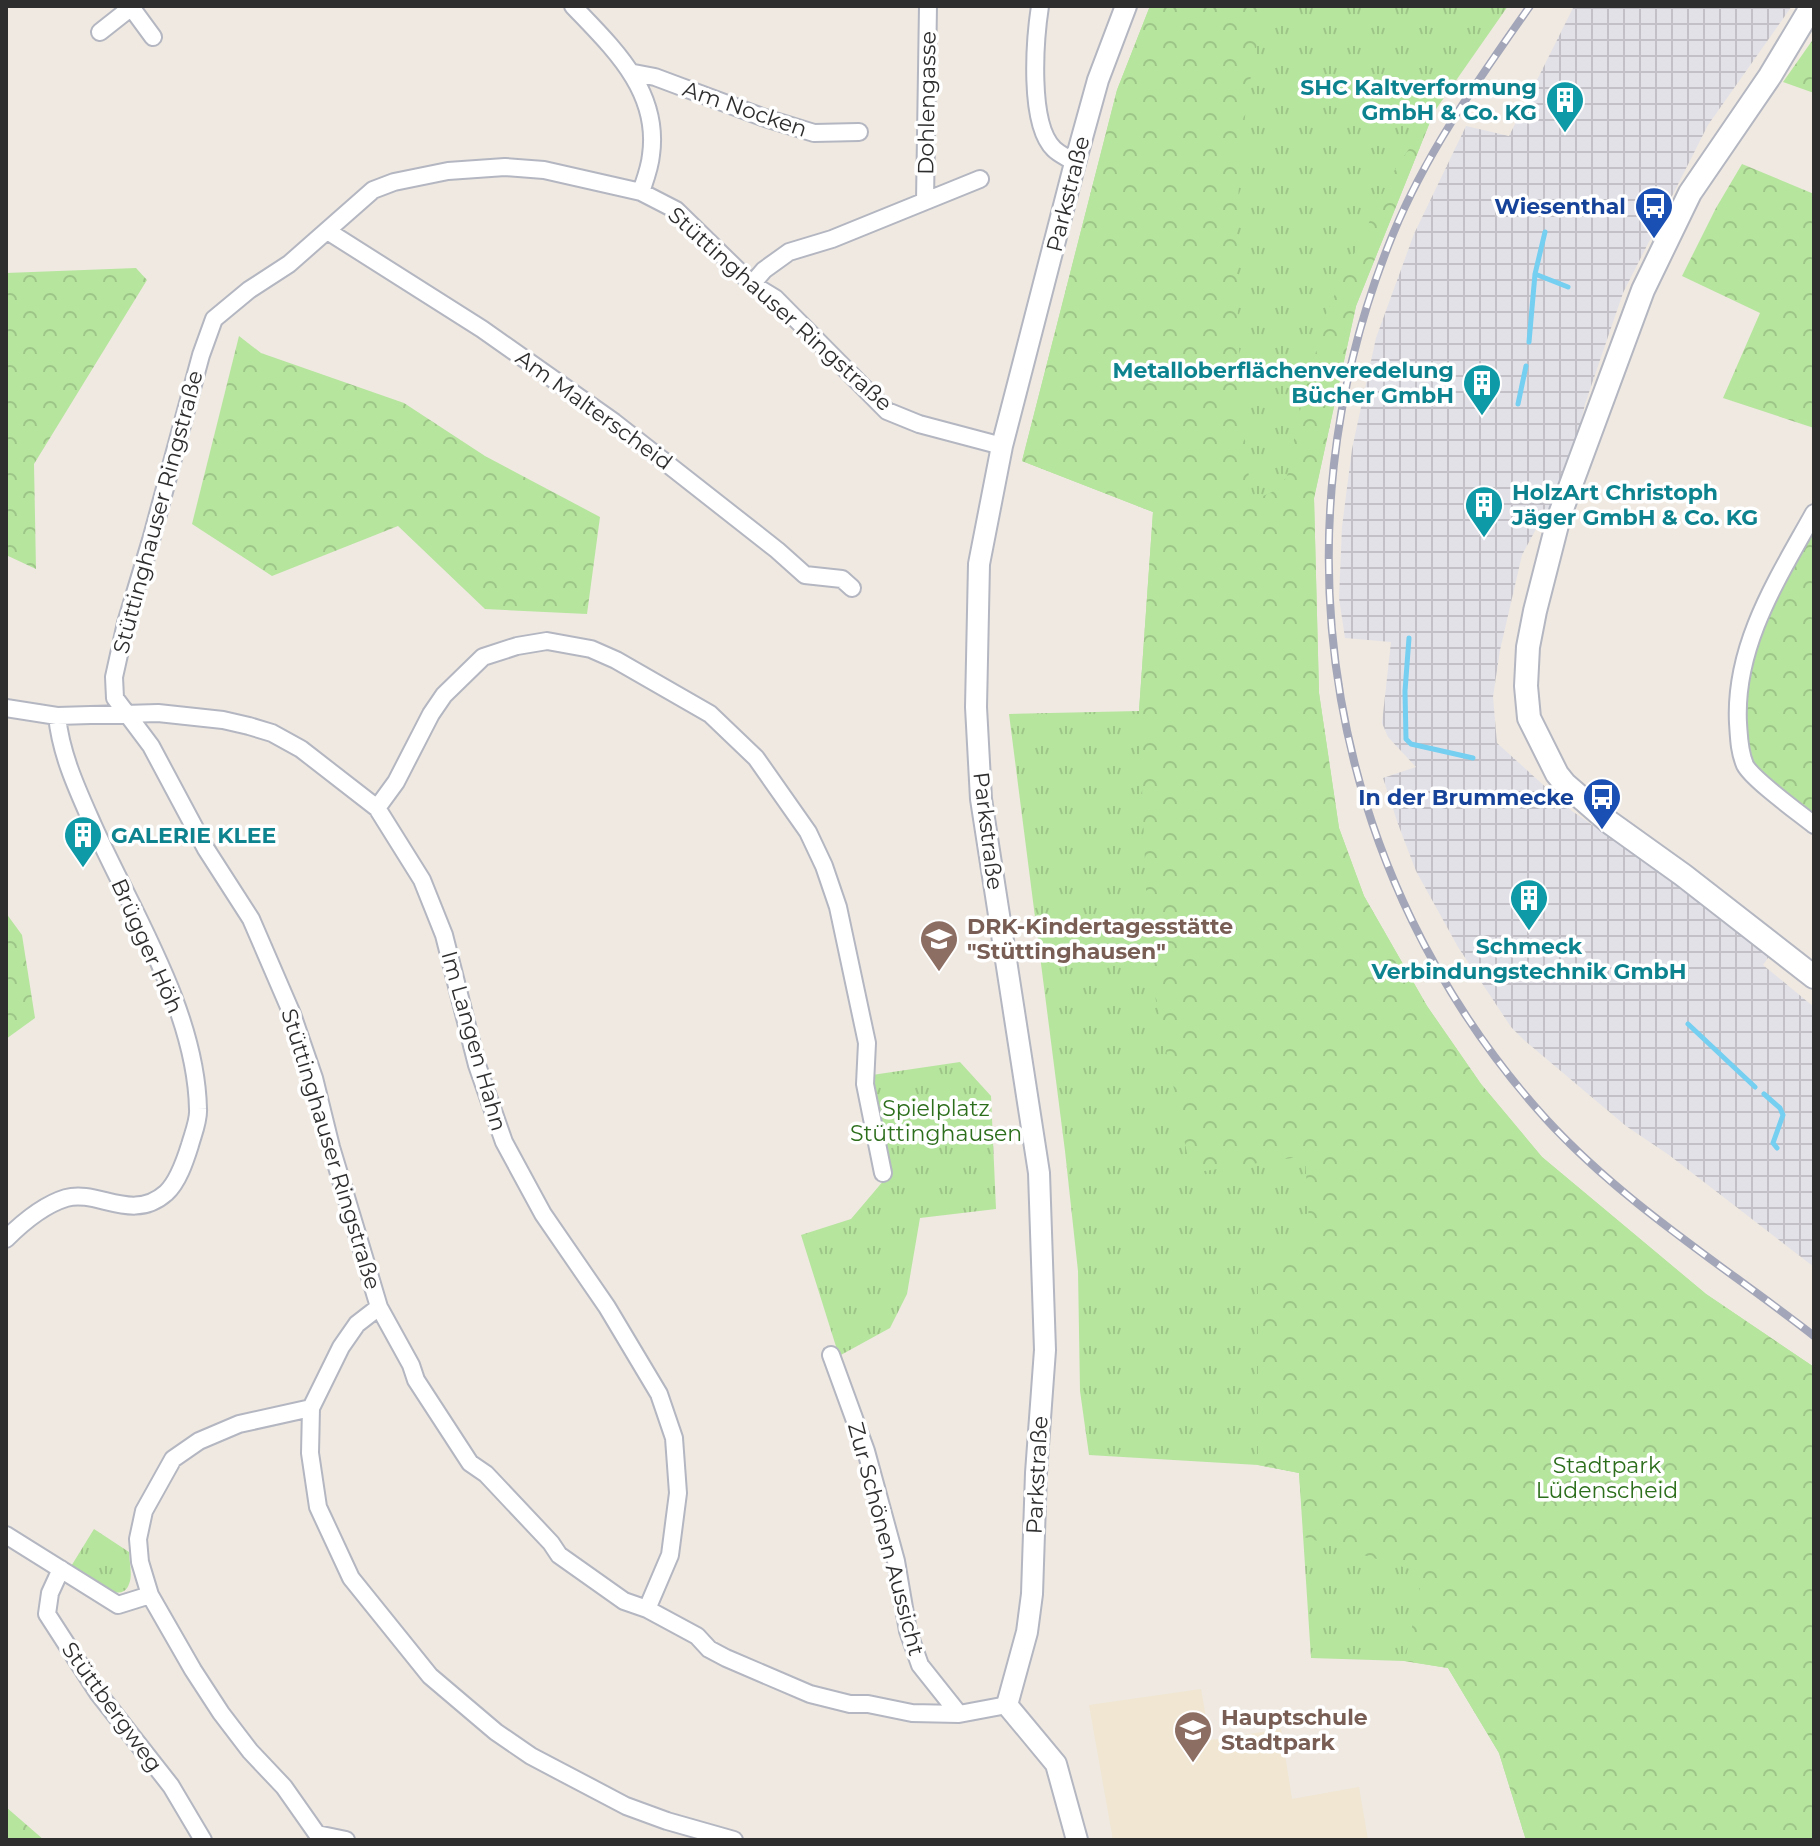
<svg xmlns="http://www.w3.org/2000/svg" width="1820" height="1846" font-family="Montserrat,sans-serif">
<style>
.industrial{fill:url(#industrial-grid)}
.education{fill:#f0e6d1}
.grass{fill:url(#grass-tufts)}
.forest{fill:url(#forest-crowns)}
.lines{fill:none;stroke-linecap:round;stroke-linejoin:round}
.stream{stroke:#75cff0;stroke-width:5}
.minor-casing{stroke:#b4b7c1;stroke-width:20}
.tertiary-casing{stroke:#b4b7c1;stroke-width:24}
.secondary-casing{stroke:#b4b7c1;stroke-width:26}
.minor{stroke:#fff;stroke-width:16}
.tertiary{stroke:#fff;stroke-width:20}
.secondary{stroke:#fff;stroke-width:22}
.rail-casing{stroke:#a3a6b8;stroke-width:8}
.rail{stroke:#fff;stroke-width:5;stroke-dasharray:15;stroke-linecap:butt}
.labels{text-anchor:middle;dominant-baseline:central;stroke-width:7;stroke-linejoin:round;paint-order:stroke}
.culture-label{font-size:22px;font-weight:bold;fill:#0d838f;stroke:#fff;text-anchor:end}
.street-label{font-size:22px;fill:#2e2e2e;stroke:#fff}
.transit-label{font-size:22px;font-weight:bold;fill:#164399;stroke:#fff;text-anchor:end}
.education-label{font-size:22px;font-weight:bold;fill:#785e54;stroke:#fff;text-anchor:start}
.park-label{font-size:22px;fill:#2c6e1b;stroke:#fff}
</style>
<defs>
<pattern id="industrial-grid" width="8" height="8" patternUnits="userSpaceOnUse" patternTransform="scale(2)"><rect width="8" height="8" fill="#e3e1e8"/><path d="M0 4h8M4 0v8" fill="none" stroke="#c3c1c7"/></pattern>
<pattern id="grass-tufts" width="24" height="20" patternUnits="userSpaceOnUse" patternTransform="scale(2)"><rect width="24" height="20" fill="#b6e59e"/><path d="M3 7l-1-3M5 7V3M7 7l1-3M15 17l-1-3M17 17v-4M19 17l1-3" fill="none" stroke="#9dc588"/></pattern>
<pattern id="forest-crowns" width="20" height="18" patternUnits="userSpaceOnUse" patternTransform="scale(2)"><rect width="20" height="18" fill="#b6e59e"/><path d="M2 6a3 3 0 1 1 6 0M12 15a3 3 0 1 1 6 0" fill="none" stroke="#9dc588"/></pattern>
</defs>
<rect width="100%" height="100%" fill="#efe9e1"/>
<path class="industrial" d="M 1574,6 L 1792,6 L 1708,125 L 1623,293 L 1585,404 L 1577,439 L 1548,522 L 1536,529 L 1522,555 L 1500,650 L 1493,697 L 1497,743 L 1572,811 L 1697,897 L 1770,955 L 1763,965 L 1814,1007 L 1814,1267 L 1669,1155 L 1626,1126 L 1524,1040 L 1511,1027 L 1458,947 L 1416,871 L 1398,824 L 1383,778 L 1416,767 L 1388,737 L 1382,723 L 1391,642 L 1345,638 L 1339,598 L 1342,527 L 1352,449 L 1376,338 L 1414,234 L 1466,126 L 1509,136 Z"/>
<path class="education" d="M 1201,1689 L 1210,1740 L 1281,1729 L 1292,1799 L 1359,1787 L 1368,1840 L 1113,1840 L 1089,1705 Z"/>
<path class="grass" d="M 1150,6 L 1508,6 L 1434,112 L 1356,306 L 1314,498 L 1319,693 L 1339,828 L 1364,896 L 1427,1006 L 1481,1084 L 1542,1157 L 1706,1294 L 1814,1367 L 1814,1840 L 1526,1840 L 1499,1753 L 1448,1668 L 1404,1661 L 1311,1658 L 1299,1473 L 1258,1465 L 1089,1455 L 1080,1391 L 1078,1271 L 1065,1151 L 1009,714 L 1139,711 L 1153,512 L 1022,461 L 1117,90 Z
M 960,1062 L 991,1096 L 996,1209 L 920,1218 L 907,1294 L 890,1328 L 839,1356 L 801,1235 L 851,1219 L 890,1173 L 872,1075 Z
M 94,1529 L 129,1552 C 129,1561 133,1575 129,1584 C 121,1608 82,1575 70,1568 Z"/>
<path class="forest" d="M 1150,6 L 1266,6 C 1233,129 1233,271 1242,397 C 1245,431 1245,467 1254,500 L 1272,492 L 1287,477 L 1298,418 L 1327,311 L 1392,174 L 1434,112 L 1356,306 L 1314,498 L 1319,693 L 1339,828 L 1364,896 L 1427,1006 L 1481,1084 L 1542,1157 L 1706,1294 L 1814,1367 L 1814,1840 L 1526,1840 L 1499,1753 L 1448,1668 L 1405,1661 L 1423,1573 L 1304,1537 L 1299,1473 L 1258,1465 L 1258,1268 L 1310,1240 L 1305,1156 L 1191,1173 L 1149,966 L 1139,711 L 1153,512 L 1022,461 L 1117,90 Z
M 1814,38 L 1814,93 L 1783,82 Z
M 1742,164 L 1814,194 L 1814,428 L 1723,398 L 1760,313 L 1682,276 L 1716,208 Z
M 136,268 L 147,280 L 34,464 L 36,569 L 6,555 L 6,273 Z
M 239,336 L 261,353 L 404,403 L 485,456 L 600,517 L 587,614 L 485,609 L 398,526 L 272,576 L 192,524 Z
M 1814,524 L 1814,819 L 1749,765 L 1740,702 L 1751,652 L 1781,579 Z
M 6,913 L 22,935 L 35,1018 L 6,1039 Z
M 6,1807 L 44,1840 L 6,1840 Z"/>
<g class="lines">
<path class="stream" d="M 1535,274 L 1568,287
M 1529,342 L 1535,274 L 1545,232
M 1518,404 L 1526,366
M 1409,638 L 1405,691 L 1406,739 L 1411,744 L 1473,758
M 1688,1024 L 1755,1087
M 1764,1094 L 1780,1108 L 1783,1115 L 1773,1143 L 1777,1148"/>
<g class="minor-casing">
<path id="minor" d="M 573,6 C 613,48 660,91 651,155 C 650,167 645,180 641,192
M 1040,6 C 1035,39 1028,124 1054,149 C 1059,154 1068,158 1075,163
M 131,7 L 153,37
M 100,32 L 133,6
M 634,73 L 655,77 L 762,117 L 814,133 L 859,132
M 925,201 L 928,6
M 329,232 L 482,329 L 614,422 L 777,550 L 805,575 L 842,579 L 852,588
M 752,284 L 764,270 L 789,252 L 832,239 L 980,179
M 1002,446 L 919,424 L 887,411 L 775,298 L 752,284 L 676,210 L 641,192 L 544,170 L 505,167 L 448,171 L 394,182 L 373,190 L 289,264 L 249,290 L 214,319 L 201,355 L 151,540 L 126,623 L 114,677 L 115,698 L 151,746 L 206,849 L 251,919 L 292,1014 L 314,1078 L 331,1147 L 379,1307 L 411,1365 L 416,1380 L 470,1463 L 486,1474 L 551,1543 L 559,1555 L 624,1601 L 647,1609 L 697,1636 L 709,1649 L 726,1658 L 810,1694 L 850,1704 L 868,1704 L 912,1713 L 959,1714 L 1007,1705
M 1814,513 C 1778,578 1734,645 1738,723 C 1739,737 1739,751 1745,765 C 1752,779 1799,813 1814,825
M 6,708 L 57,716 L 158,713 L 223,720 L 249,726 L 272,733 L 301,749 L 377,808 L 422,880 L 444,935 L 477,1065 L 504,1142 L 543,1214 L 607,1307 L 659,1394 L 674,1438 L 678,1493 L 670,1555 L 647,1609
M 377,808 L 396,782 L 431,714 L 444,695 L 483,657 L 517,646 L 547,641 L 591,649 L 616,660 L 710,714 L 756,758 L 808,832 L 824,866 L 838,907 L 867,1043 L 865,1084 L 883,1173
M 6,1239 C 23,1222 43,1205 66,1198 C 98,1189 132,1223 166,1193 C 178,1182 185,1161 190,1145 C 193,1134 199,1120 198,1109 C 196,1011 132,912 93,825 C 77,789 61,755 57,716
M 379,1307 L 357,1324 L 341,1347 L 311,1408 L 310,1453 L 318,1507 L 351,1578 L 430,1676 L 496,1732 L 531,1756 L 626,1806 L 667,1821 L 734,1840
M 831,1355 L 866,1451 L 896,1561 L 908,1631 L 920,1665 L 959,1714
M 311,1408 L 239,1424 L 199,1441 L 173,1459 L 144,1511 L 138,1539 L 140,1562 L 150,1595 L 193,1670 L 221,1713 L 250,1751 L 284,1787 L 317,1834 L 346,1840
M 6,1535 L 118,1605 L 150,1595
M 61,1569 L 50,1593 L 47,1614 L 98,1693 L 171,1786 L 203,1840"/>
</g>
<g class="tertiary-casing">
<path id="tertiary" d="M 1077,1840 L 1056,1764 L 1007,1705 L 1027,1632 L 1032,1594 L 1036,1473 L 1045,1350 L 1039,1173 L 981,799 L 976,707 L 979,564 L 1002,446 L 1075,163 L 1098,80 L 1126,6"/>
</g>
<g class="secondary-casing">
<path id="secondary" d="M 1812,6 L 1770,76 L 1690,193 L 1643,290 L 1559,517 L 1535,611 L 1528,647 L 1526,686 L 1529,718 L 1557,774 L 1565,784 L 1609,822 L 1683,875 L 1814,977"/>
</g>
<use href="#minor" class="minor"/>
<use href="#tertiary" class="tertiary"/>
<use href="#secondary" class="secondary"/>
<g class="rail-casing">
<path id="rail" d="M 1530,6 C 1479,79 1427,151 1393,234 C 1269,536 1327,877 1546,1119 C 1624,1204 1724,1266 1814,1336"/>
</g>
<use href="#rail" class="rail"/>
</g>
<defs>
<g id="building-pin" transform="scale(2)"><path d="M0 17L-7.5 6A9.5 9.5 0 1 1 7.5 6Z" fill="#0f9aa8" stroke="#fff"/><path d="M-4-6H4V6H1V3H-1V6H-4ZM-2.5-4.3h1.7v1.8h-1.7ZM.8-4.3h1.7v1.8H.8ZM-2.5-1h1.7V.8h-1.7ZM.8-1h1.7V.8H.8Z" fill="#fff"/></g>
<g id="bus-pin" transform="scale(2)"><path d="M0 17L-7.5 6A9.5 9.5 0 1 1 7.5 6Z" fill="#1a4fb4" stroke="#fff"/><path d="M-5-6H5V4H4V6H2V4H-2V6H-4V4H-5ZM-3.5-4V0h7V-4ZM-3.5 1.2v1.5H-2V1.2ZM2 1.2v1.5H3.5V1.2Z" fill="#fff"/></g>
<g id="school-pin" transform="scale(2)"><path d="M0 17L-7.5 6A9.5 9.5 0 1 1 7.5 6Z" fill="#8d6e63" stroke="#fff"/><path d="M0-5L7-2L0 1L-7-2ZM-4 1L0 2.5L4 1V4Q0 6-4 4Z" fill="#fff"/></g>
</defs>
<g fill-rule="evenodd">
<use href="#building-pin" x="1565" y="100"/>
<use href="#bus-pin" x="1654" y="206"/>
<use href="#building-pin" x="1482" y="383"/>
<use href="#building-pin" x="1484" y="505"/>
<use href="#bus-pin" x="1602" y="797"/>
<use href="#building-pin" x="83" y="835"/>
<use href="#building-pin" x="1529" y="898"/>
<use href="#school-pin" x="939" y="939"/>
<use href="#school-pin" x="1193" y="1730"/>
</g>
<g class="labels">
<g class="culture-label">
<text x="1537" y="87">SHC Kaltverformung<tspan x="1537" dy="25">GmbH &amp; Co. KG</tspan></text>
<text x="1454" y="370">Metalloberflächenveredelung<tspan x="1454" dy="25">Bücher GmbH</tspan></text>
<text x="1512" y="492" text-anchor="start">HolzArt Christoph<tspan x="1512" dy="25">Jäger GmbH &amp; Co. KG</tspan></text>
<text x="111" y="835" text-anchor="start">GALERIE KLEE</text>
<text x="1529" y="946" text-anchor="middle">Schmeck<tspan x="1529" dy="25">Verbindungstechnik GmbH</tspan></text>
</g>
<g class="street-label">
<text transform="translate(927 103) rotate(-89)">Dohlengasse</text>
<text transform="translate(745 109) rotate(19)">Am Nocken</text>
<text transform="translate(1068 194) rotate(-76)">Parkstraße</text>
<text transform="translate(780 309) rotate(42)">Stüttinghauser Ringstraße</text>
<text transform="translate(594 410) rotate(36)">Am Malterscheid</text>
<text transform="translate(158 512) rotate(-75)">Stüttinghauser Ringstraße</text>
<text transform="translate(988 831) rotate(83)">Parkstraße</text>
<text transform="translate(147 946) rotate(66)">Brügger Höh</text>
<text transform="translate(474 1041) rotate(74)">Im Langen Hahn</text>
<text transform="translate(331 1149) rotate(73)">Stüttinghauser Ringstraße</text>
<text transform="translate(1037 1475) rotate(-87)">Parkstraße</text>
<text transform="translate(886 1539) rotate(75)">Zur Schönen Aussicht</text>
<text transform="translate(112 1707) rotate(54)">Stüttbergweg</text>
</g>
<g class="transit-label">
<text x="1626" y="206">Wiesenthal</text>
<text x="1574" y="797">In der Brummecke</text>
</g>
<g class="education-label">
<text x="967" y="926">DRK-Kindertagesstätte<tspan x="967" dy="25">"Stüttinghausen"</tspan></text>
<text x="1221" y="1717">Hauptschule<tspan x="1221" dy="25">Stadtpark</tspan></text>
</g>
<g class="park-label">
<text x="936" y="1108">Spielplatz<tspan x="936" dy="25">Stüttinghausen</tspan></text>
<text x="1607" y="1465">Stadtpark<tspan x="1607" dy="25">Lüdenscheid</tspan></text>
</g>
</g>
<rect width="1820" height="1846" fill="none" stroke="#2e2e2e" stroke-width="16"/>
</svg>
